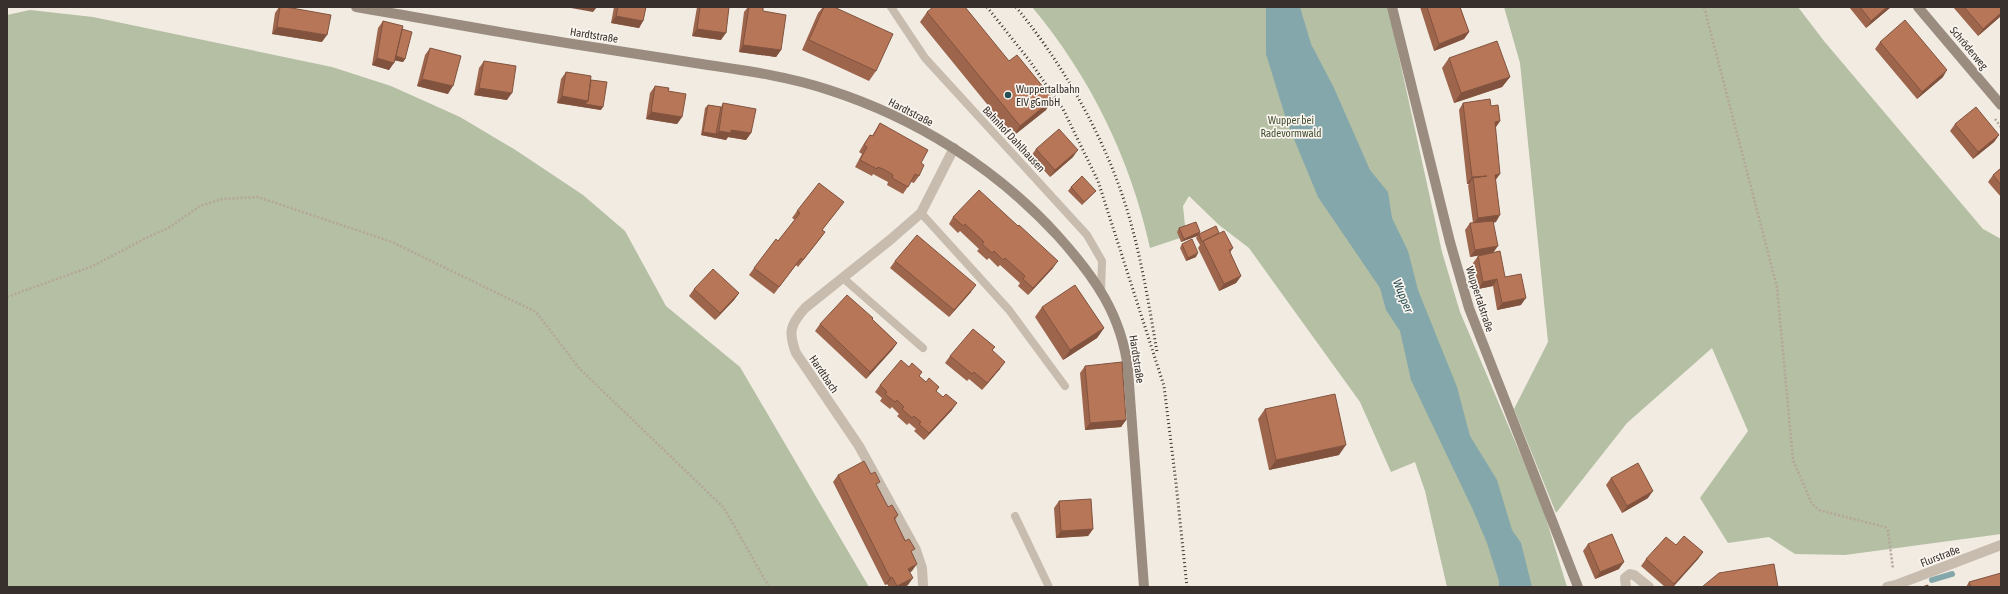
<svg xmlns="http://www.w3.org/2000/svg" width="2008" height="594" font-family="'Asap Condensed',sans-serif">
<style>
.green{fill:#b4bfa3}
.water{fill:#84a7ab}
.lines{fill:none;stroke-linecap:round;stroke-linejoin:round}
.stream{stroke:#84a7ab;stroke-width:6}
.path{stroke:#b4a699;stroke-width:2.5;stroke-dasharray:2 2;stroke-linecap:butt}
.lane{stroke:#c8bcaf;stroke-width:8}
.street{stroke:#c8bcaf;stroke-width:10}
.secondary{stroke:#9b8c80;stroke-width:10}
.rail{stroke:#38302c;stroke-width:3;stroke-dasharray:1 3;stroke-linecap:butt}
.wall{fill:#9e654d}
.shaded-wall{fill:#81533e}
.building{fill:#b87659;stroke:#81533e}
.poi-dot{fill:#264e54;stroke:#f9f4ee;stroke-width:1.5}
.labels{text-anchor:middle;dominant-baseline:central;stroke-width:3.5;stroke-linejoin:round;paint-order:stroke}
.street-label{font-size:11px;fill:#38302c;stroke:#f9f4ee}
.poi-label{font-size:11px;fill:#38302c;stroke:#f9f4ee;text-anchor:start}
.park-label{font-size:11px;fill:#455333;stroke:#f9f4ee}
.water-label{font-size:12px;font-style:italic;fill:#264e54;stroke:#f9f4ee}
</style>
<rect width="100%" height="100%" fill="#f1ebe2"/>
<path class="green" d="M 1032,7 L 1388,7 L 1442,252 L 1460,312 L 1542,505 L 1567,587 L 1447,587 L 1425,491 L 1415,462 L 1391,472 L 1360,402 L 1249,248 L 1219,225 L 1189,196 L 1183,206 L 1186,236 L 1150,248 C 1131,160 1090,76 1032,7 Z
M 1504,7 L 1798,7 L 1824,41 L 1983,229 L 2001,239 L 2001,534 L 1845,555 L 1795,554 L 1769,537 L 1728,543 L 1700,498 L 1748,431 L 1712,348 L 1627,423 L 1556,513 L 1514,409 L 1548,342 L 1520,63 Z
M 30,10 L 93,17 L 332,67 L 391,86 L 460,117 L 514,149 L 583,195 L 625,231 L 666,306 L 740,367 L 869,587 L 7,587 L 7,15 Z"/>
<path class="water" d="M 1266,7 L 1300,7 L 1311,44 L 1334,88 L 1370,170 L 1388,192 L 1392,218 L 1408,251 L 1418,290 L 1457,387 L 1470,436 L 1497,480 L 1512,530 L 1521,543 L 1532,587 L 1499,587 L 1499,581 L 1487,543 L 1473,510 L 1411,380 L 1400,331 L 1386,310 L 1380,288 L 1318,197 L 1287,122 L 1266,54 Z"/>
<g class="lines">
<path class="stream" d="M 1932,580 L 1952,574"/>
<path class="path" d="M 1704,7 L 1777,287 L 1793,460 L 1812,504 L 1819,510 L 1885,527 L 1888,531 L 1893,569
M 1995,119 L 2001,127
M 7,297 L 93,266 L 146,238 L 170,227 L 200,206 L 222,199 L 258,197 L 392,242 L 536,312 L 579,368 L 724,508 L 769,587"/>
<path class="lane" d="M 891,7 L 925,58 L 1087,235 L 1102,261 L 1101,291
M 921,213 L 1009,310 L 1065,386
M 843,278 L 923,348
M 1015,516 L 1049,587"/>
<path class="street" d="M 923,585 L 922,568 L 916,550 L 859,446 L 796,353 C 788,332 790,325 805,308 L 890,240 L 921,213 L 954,148
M 1626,587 L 1625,578 L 1630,574 L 1634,575 L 1649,587
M 1887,587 L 1896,585 L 2001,545"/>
<path class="secondary" d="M 356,7 C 428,19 500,33 573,44 C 618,51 663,58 708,65 C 749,71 790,77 829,90 C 916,118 996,168 1058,236 C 1094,276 1122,315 1128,370 L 1144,587
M 1392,7 L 1450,242 L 1469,308 L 1578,587
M 1918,7 L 2001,105"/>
<path class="rail" d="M 987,7 L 1029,60 L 1063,109 L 1098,181 L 1164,386 L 1176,483 L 1187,587
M 1016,7 C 1057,57 1091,114 1115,175 C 1137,231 1147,293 1157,352"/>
</g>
<path class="wall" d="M 279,7 L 286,7 L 322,42 L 272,34 L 275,13 Z
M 614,7 L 646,7 L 643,21 L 639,28 L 611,23 Z
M 697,7 L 729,7 L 721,40 L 692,36 Z
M 748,7 L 763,7 L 763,11 L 781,50 L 776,57 L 739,52 L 744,12 Z
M 823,7 L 834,7 L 876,71 L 869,81 L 802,50 L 818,13 Z
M 1420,7 L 1460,7 L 1469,32 L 1464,39 L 1434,51 Z
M 1849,7 L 1891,7 L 1866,28 Z
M 1953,7 L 2001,7 L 2001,16 L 1978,36 Z
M 927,12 L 1046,110 L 1013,136 L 920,22 Z
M 383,21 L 402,29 L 405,59 L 403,62 L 395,60 L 389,70 L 372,65 L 378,28 Z
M 1880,42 L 1943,77 L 1917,99 L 1875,49 Z
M 430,48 L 448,94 L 417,86 L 425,55 Z
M 1449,58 L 1510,77 L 1502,87 L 1454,103 L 1442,68 Z
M 484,61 L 507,100 L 474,95 L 479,68 Z
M 566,72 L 591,80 L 601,110 L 557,103 L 561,79 Z
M 655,86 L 668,91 L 682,117 L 677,124 L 646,119 L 650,93 Z
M 723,103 L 751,133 L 746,140 L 728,137 L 726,140 L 701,135 L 705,108 L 708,105 L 721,107 Z
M 1463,103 L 1491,106 L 1500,121 L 1496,127 L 1496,222 L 1493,223 L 1494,252 L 1505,277 L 1521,305 L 1497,310 L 1493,286 L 1478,289 L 1473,263 L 1478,256 L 1480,255 L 1470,257 L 1465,230 L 1470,223 L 1473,223 L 1468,185 L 1469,184 L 1467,184 L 1459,110 Z
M 880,123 L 921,163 L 919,176 L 914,183 L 911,182 L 903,194 L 887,185 L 888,182 L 873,174 L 872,176 L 855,167 L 862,154 L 859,152 L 865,142 L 870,135 L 872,136 Z
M 1955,124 L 1999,135 L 1994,142 L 1973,159 L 1950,131 Z
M 1036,149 L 1073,157 L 1050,177 L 1031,156 Z
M 2001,168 L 2001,197 L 1988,182 L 1993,175 Z
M 1071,187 L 1093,194 L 1082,205 L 1068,191 Z
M 844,202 L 822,230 L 825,232 L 820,239 L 798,267 L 796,265 L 774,294 L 749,275 L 754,268 L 778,241 L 795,220 L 792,218 L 797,211 Z
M 953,217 L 1053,268 L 1028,295 L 1018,286 L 1020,283 L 1000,265 L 998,267 L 989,258 L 987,260 L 977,251 L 979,249 L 960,231 L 958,233 L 949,224 Z
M 1179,228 L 1200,232 L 1199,234 L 1219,233 L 1233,248 L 1230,253 L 1241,276 L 1236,283 L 1219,291 L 1198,248 L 1200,245 L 1196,238 L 1197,236 L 1181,242 L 1177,232 Z
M 1182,244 L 1196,257 L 1186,261 L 1180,248 Z
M 895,261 L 971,292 L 949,317 L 890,268 Z
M 694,289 L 739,293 L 734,300 L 715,320 L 689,296 Z
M 1042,307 L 1104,328 L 1097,338 L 1063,360 L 1035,317 Z
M 872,319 L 897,343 L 892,350 L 866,379 L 815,331 L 820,324 Z
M 992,351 L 1000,369 L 982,390 L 969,379 L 967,381 L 945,363 L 950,356 Z
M 1085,366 L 1126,420 L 1121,427 L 1085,430 L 1080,373 Z
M 919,376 L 926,382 L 939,387 L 936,391 L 952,410 L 924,440 L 914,431 L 916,429 L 909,423 L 907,425 L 897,416 L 899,414 L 892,407 L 890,409 L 880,401 L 882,398 L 875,392 L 880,385 Z
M 1265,409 L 1339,455 L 1269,470 L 1258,419 Z
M 838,475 L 877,486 L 888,507 L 898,515 L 895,520 L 912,553 L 912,571 L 910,572 L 908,585 L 904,587 L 889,587 L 887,584 L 885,585 L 833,482 Z
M 1611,478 L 1648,498 L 1622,513 L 1606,485 Z
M 1059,501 L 1093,529 L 1088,536 L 1056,538 L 1054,508 Z
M 1588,544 L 1619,569 L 1595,579 L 1583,551 Z
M 1676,545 L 1703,552 L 1698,559 L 1673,587 L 1665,587 L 1641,566 L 1646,559 Z
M 1969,582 L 2001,587 L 1966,587 Z"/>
<path class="shaded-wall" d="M 571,7 L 597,7 L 593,12 L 571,8 Z
M 1887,7 L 1891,7 L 1866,28 L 1871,21 Z
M 2001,13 L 2001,16 L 1978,36 L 1983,29 Z
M 616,16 L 643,21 L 639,28 L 611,23 Z
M 277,27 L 327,35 L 322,42 L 272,34 Z
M 697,29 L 726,33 L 721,40 L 692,36 Z
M 1469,32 L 1464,39 L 1434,51 L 1439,44 Z
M 743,45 L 781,50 L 776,57 L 739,52 Z
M 394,56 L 405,59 L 403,62 L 392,60 Z
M 377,58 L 394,63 L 389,70 L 372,65 Z
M 1947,70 L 1943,77 L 1917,99 L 1922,92 Z
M 1510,77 L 1502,87 L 1454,103 L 1461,93 Z
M 422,79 L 453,86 L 448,94 L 417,86 Z
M 479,88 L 512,93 L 507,100 L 474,95 Z
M 562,96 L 588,101 L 603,107 L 601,110 L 557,103 Z
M 1053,99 L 1046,110 L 1013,136 L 1020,126 Z
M 651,112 L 682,117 L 677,124 L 646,119 Z
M 1500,121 L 1495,128 L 1495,122 Z
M 731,130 L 751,133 L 746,140 L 728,137 L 726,140 L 701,135 L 703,132 L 716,134 L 719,131 Z
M 1999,135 L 1994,142 L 1973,159 L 1978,152 Z
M 1078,150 L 1073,157 L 1050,177 L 1055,170 Z
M 1500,174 L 1495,181 L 1495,175 Z
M 1487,176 L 1473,178 L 1469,184 L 1467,184 L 1472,177 Z
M 1500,215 L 1496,222 L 1473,225 L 1478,218 Z
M 1200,232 L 1197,236 L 1181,242 L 1184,239 Z
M 1498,246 L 1493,253 L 1470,257 L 1475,250 Z
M 1198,253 L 1196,257 L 1186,261 L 1188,258 Z
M 1058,261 L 1053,268 L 1028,295 L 1033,288 Z
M 1241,276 L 1236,283 L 1219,291 L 1224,284 Z
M 1497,279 L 1493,286 L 1478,289 L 1483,282 Z
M 976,285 L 971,292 L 949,317 L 954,310 Z
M 739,293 L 734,300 L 715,320 L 720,313 Z
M 1526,298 L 1521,305 L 1497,310 L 1502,303 Z
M 1104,328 L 1097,338 L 1063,360 L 1070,350 Z
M 897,343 L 892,350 L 866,379 L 870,372 Z
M 1005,362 L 1000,369 L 982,390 L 987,383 Z
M 957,403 L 952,410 L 924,440 L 929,433 Z
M 1126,420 L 1121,427 L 1085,430 L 1090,423 Z
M 1346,445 L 1339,455 L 1269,470 L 1276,460 Z
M 1653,491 L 1648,498 L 1622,513 L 1627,506 Z
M 1093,529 L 1088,536 L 1056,538 L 1061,531 Z
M 1703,552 L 1698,559 L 1673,587 L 1672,587 Z
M 1624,562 L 1619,569 L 1595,579 L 1600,572 Z
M 917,564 L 912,571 L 903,576 L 908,569 Z
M 892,577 L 887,584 L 885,585 L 890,578 Z
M 913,578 L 908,585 L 904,587 L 896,587 L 897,586 Z"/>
<path class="building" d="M 280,7 L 286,7 L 331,15 L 327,35 L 277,27 Z
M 618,7 L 646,7 L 643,21 L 616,16 Z
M 700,7 L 729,7 L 726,33 L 697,29 Z
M 749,7 L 763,7 L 763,11 L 786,15 L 781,50 L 743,45 Z
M 824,7 L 834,7 L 893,34 L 876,71 L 809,40 Z
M 933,7 L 965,7 L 1009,61 L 1017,55 L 1053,99 L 1020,126 L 927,12 Z
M 1427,7 L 1460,7 L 1469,32 L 1439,44 Z
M 1860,7 L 1887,7 L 1871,21 Z
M 1964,7 L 2001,7 L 2001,13 L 1983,29 Z
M 1905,20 L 1947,70 L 1922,92 L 1880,42 Z
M 383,21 L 403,26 L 394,63 L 377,58 Z
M 402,29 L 412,32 L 405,59 L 396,56 Z
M 1497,41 L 1510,77 L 1461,93 L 1449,58 Z
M 430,48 L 461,56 L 453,86 L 422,79 Z
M 484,61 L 516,66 L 512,93 L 479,88 Z
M 566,72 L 591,76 L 588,101 L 562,96 Z
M 591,80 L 607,82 L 603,107 L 585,104 L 588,101 Z
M 655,86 L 669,88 L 668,91 L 686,94 L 682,117 L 651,112 Z
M 1490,99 L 1491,106 L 1498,105 L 1500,121 L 1495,122 L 1500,174 L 1495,175 L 1500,215 L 1478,218 L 1473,178 L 1487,176 L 1472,177 L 1463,103 Z
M 723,103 L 756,109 L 751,133 L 731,130 L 731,133 L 719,131 Z
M 708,105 L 721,107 L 716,134 L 703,132 Z
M 1976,107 L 1999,135 L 1978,152 L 1955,124 Z
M 880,123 L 928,150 L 921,163 L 924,165 L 919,176 L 915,174 L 908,187 L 892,178 L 893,175 L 885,170 L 878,167 L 877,169 L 860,160 L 867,147 L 864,145 L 870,135 L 873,136 Z
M 1059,129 L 1078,150 L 1055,170 L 1036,149 Z
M 2001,168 L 2001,185 L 1993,175 Z
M 1082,176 L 1096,191 L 1084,202 L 1071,187 Z
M 819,183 L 844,202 L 822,230 L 825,232 L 803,260 L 801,258 L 779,287 L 754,268 L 776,239 L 778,241 L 800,213 L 797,211 Z
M 979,190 L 1018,226 L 1019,225 L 1058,261 L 1033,288 L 1023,279 L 1025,276 L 1005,258 L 1003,260 L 994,251 L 992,253 L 982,244 L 984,242 L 965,224 L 963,226 L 953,217 Z
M 1493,221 L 1498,246 L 1475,250 L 1470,223 Z
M 1196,222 L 1200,232 L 1184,239 L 1179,228 Z
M 1216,226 L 1219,233 L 1203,241 L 1202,242 L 1199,234 Z
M 1224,231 L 1233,248 L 1229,250 L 1241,276 L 1224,284 L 1203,241 Z
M 917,235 L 976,285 L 954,310 L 895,261 Z
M 1192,239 L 1198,253 L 1188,258 L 1182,244 Z
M 1500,251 L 1505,277 L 1521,274 L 1526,298 L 1502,303 L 1497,279 L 1483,282 L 1478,256 Z
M 713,269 L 739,293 L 720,313 L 694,289 Z
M 1075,285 L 1104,328 L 1070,350 L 1042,307 Z
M 847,295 L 873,318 L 872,319 L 897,343 L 870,372 L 820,324 Z
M 973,329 L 995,347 L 992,350 L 1005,362 L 987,383 L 974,372 L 972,374 L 950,356 Z
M 901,360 L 909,367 L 912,363 L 922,372 L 919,376 L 926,382 L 929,378 L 939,387 L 936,391 L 943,397 L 946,394 L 957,403 L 929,433 L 919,424 L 921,422 L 914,416 L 912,418 L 902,409 L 904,407 L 897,400 L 895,402 L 885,394 L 887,392 L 880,385 Z
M 1122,362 L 1126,420 L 1090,423 L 1085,366 Z
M 1335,394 L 1346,445 L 1276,460 L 1265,409 Z
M 864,461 L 871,474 L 875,472 L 880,482 L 876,484 L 888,507 L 892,505 L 898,515 L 894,518 L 905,541 L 909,539 L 915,549 L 911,551 L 917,564 L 908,569 L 913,578 L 897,586 L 892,577 L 890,578 L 838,475 Z
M 1638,463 L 1653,491 L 1627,506 L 1611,478 Z
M 1091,499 L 1093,529 L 1061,531 L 1059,501 Z
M 1612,534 L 1624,562 L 1600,572 L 1588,544 Z
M 1684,536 L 1703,552 L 1674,584 L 1646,559 L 1666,537 L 1676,545 Z
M 1774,564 L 1778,587 L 1702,587 L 1719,573 Z
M 2001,573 L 2001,587 L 1971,587 L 1969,582 Z
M 1928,585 L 1928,587 L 1922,587 Z"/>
<circle class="poi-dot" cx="1008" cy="95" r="4"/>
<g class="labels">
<g class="street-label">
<text transform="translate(594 35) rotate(9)">Hardtstraße</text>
<text transform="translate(1969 48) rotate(50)">Schröderweg</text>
<text transform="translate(911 112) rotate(27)">Hardtstraße</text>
<text transform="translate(1014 139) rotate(47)">Bahnhof Dahlhausen</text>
<text transform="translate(1480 299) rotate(72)">Wuppertalstraße</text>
<text transform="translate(1137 359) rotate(81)">Hardtstraße</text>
<text transform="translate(824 374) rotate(56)">Hardtbach</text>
<text transform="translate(1940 556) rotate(-21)">Flurstraße</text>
</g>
<g class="poi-label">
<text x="1016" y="89">Wuppertalbahn<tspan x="1016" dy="13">EIV gGmbH</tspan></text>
</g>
<g class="park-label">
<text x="1291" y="120">Wupper bei<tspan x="1291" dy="13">Radevormwald</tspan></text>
</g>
<g class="water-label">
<text transform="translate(1403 296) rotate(68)">Wupper</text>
</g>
</g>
<rect width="2008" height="594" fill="none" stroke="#38302c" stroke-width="16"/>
</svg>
